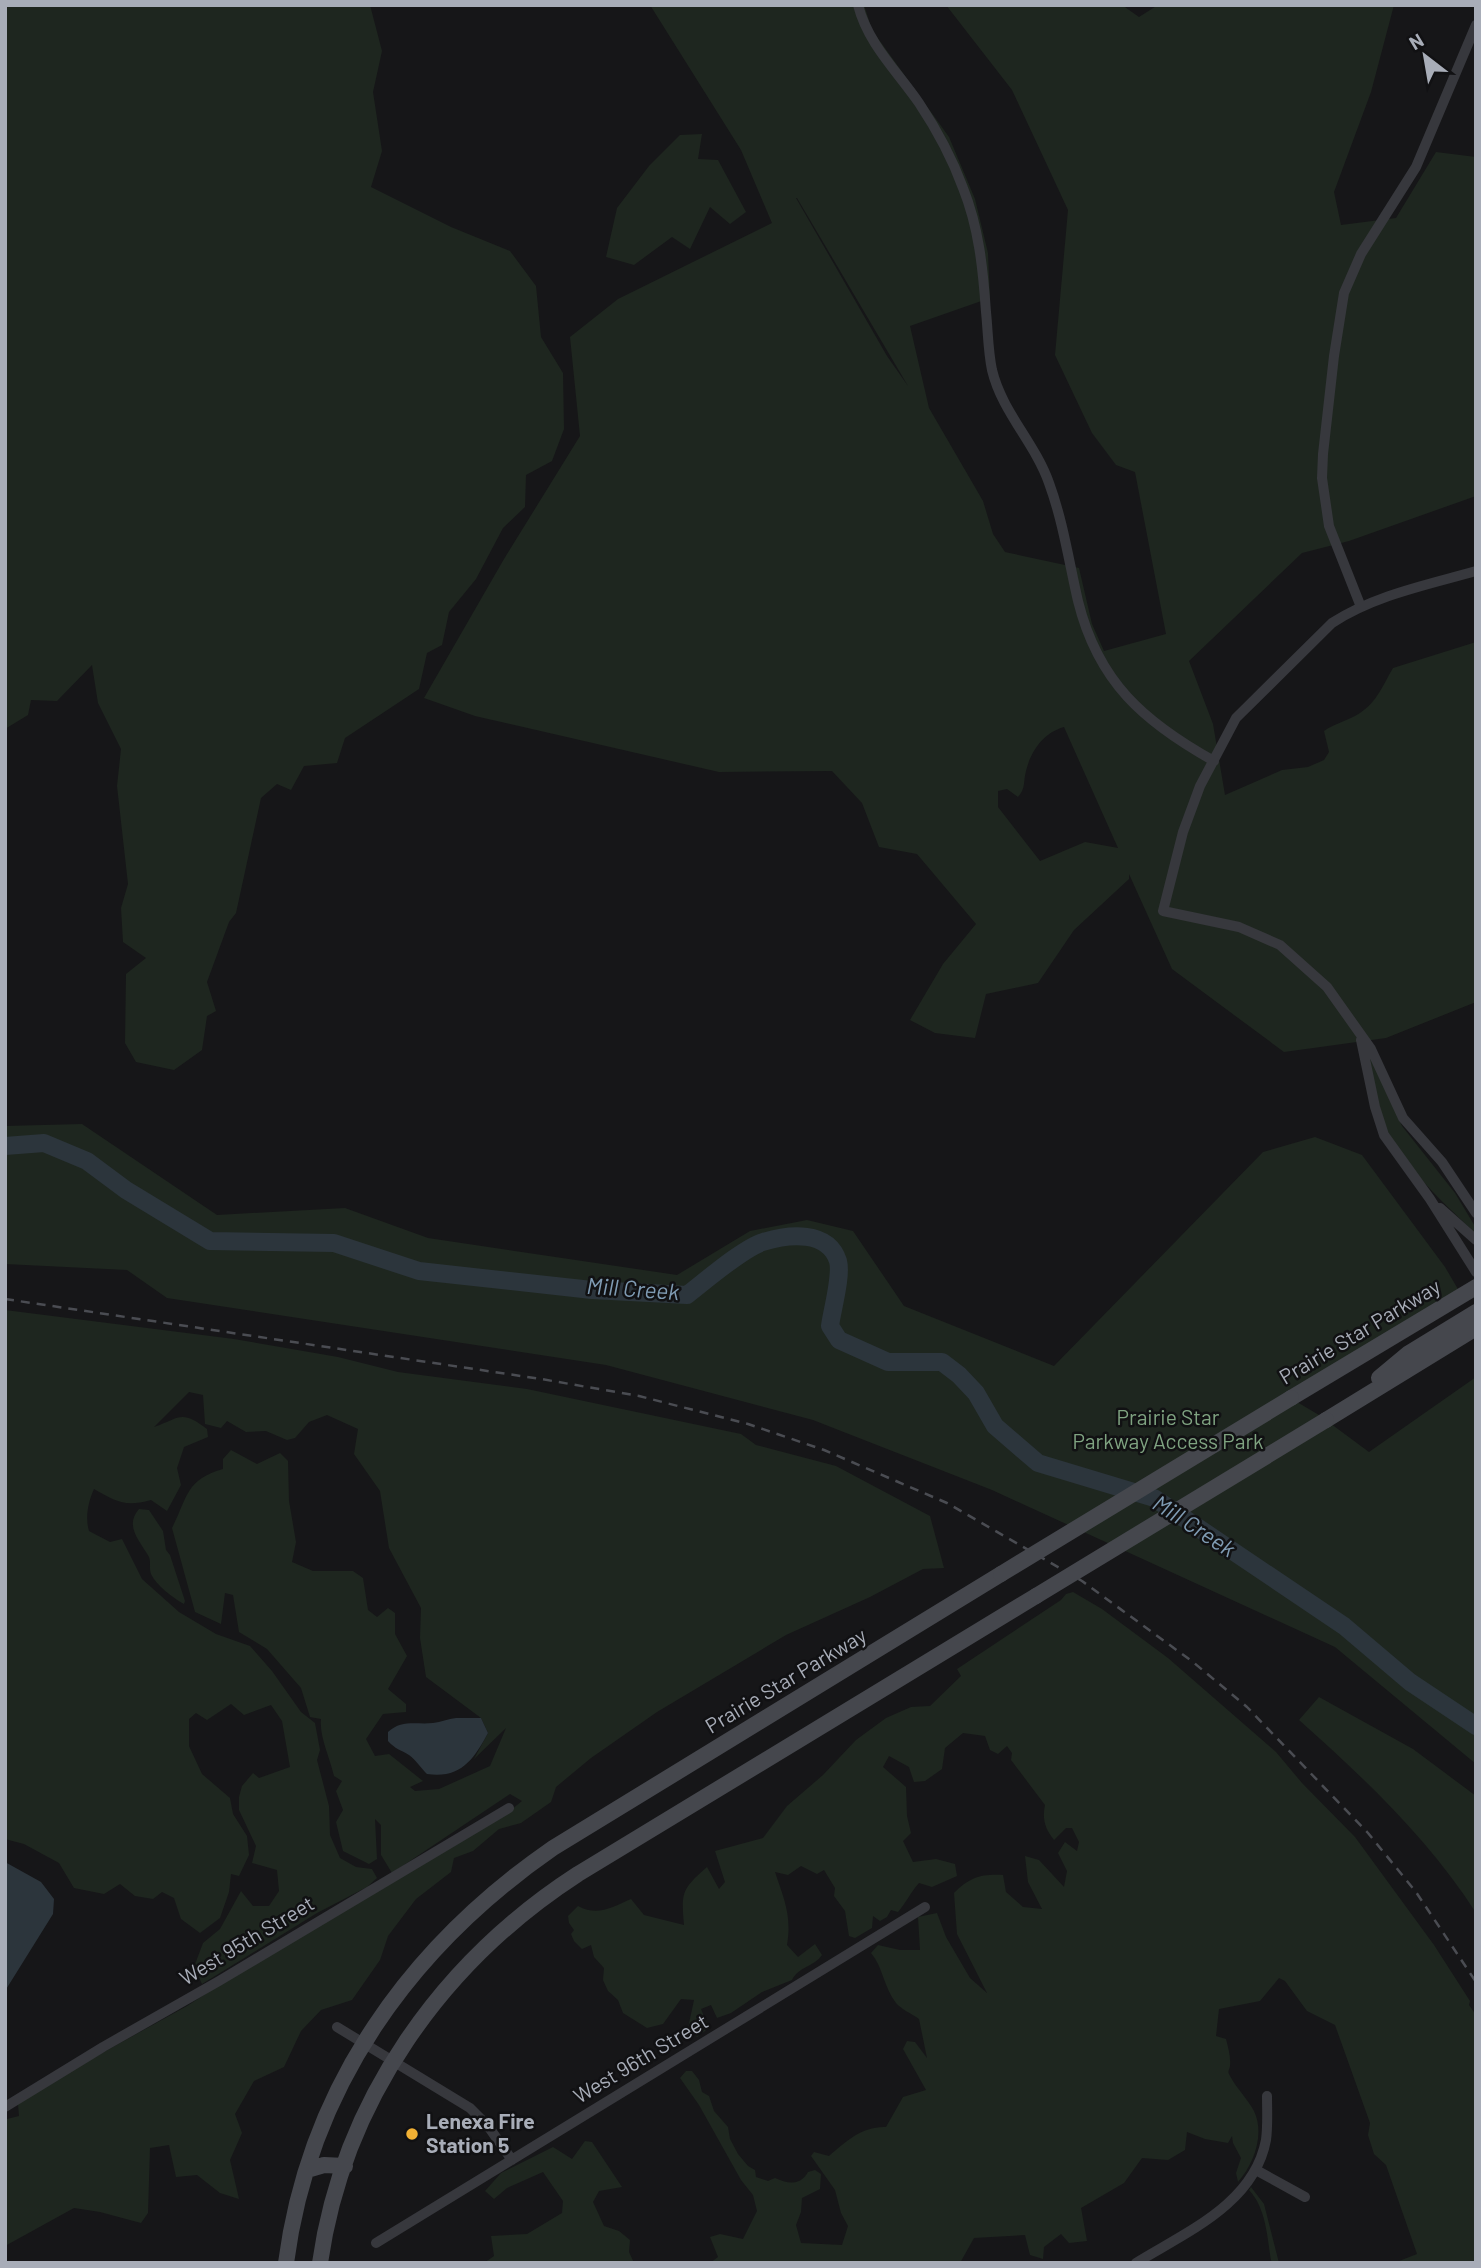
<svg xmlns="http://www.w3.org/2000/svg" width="1481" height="2268" viewBox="0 0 1481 2268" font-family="Barlow,sans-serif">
<rect width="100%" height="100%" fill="#161618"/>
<path fill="#1e261f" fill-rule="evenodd" d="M 5,5 L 370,5 L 382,51 L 373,92 L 382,151 L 371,187 L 451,227 L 510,251 L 536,286 L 541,337 L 563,373 L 564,429 L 552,461 L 526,475 L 525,507 L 503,528 L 476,579 L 449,612 L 442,645 L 427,653 L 419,689 L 345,738 L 337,763 L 304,766 L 291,790 L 277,784 L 261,798 L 236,913 L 229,922 L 207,982 L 216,1011 L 207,1016 L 202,1050 L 174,1070 L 136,1062 L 125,1043 L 126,974 L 146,958 L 123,942 L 121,908 L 128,884 L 117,786 L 121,749 L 98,703 L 92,665 L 57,701 L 31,700 L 28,715 L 5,729 Z
M 650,5 L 864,5 L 872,30 L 949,137 L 975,199 L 988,253 L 990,298 L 910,326 L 929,408 L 983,501 L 993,534 L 1005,552 L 1079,568 L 1092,624 L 1104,651 L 1166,634 L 1135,472 L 1116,465 L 1092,433 L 1055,355 L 1068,210 L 1012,90 L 946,5 L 1122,5 L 1139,17 L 1158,5 L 1394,5 L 1371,92 L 1334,192 L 1341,225 L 1396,218 L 1436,152 L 1476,157 L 1476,496 L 1349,541 L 1302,553 L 1189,661 L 1213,724 L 1225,795 L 1282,770 L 1308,767 L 1324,760 L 1329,752 L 1324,731 C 1335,723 1348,721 1360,713 C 1377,702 1383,685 1393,668 L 1476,642 L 1476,1002 L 1386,1038 L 1284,1052 L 1172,969 L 1129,874 L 1129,879 L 1074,930 L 1038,983 L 986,994 L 975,1038 L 935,1033 L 910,1020 L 943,964 L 976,924 L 917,854 L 879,847 L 862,803 L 832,771 L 719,772 L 475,716 L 424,698 L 504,559 L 580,436 L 570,337 L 618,299 L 772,223 L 741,150 ZM 796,198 L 797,198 L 908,386 L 887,356 ZM 1064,727 L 1118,848 L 1085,842 L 1040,861 L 998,807 L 998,791 L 1007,789 L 1018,797 C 1026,788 1023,782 1026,771 C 1031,751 1043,733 1064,727 Z
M 702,134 L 698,159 L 718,160 L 746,212 L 730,224 L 710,207 L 690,249 L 672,237 L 634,265 L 606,257 L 617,208 L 649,166 L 680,135 Z
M 1370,1056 L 1402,1126 L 1455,1193 L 1476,1228 L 1476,1234 C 1445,1204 1402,1166 1385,1126 C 1376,1105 1373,1080 1368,1057 Z
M 82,1124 L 217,1215 L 345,1208 L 428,1238 L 677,1275 L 750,1231 L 807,1220 L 853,1231 L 904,1306 L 1054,1366 L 1263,1152 L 1315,1137 L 1362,1155 L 1445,1267 L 1462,1296 L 1297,1402 L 1319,1415 L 1369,1452 L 1476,1377 L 1476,1764 L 1335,1647 L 992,1490 L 813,1420 L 606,1365 L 167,1298 L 127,1270 L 5,1264 L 5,1126 Z
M 5,1310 L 234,1339 L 338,1357 L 398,1372 L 527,1389 L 741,1434 L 756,1445 L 836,1466 L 930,1516 L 944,1568 L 923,1569 L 870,1597 L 786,1635 L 657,1712 L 591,1758 L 556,1787 L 551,1802 L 521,1823 L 499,1829 L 473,1851 L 454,1858 L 451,1872 L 416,1899 L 388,1936 L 380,1960 L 352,2000 L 321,2010 L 301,2031 L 284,2067 L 254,2081 L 235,2114 L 242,2133 L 230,2160 L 239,2199 L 220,2193 L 197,2175 L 176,2177 L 169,2145 L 150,2148 L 148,2213 L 141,2223 L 100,2212 L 74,2208 L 5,2246 L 5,2113 L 7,2119 L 19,2116 L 18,2104 L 93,2058 L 187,2006 L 247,1967 L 511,1810 L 522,1801 L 510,1794 L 392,1873 L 381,1855 L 381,1825 L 375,1819 L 377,1859 L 369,1864 L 343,1851 L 336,1822 L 343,1810 L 336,1791 L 342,1781 L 334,1776 C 330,1758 319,1736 321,1719 L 310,1717 L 301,1688 L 267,1649 L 239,1632 L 233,1595 L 225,1593 L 221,1624 L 195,1612 L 172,1528 C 188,1497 185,1480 223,1469 L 223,1459 L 231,1450 L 257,1464 L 280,1453 L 288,1461 L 289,1501 L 296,1542 L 292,1562 L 313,1571 L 353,1571 L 363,1578 L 368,1610 L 377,1617 L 388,1608 L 395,1613 L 395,1634 L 407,1656 L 388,1689 L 406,1704 L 406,1712 L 383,1714 L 366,1739 L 375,1756 L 389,1754 L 423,1781 L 410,1787 L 415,1791 L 439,1789 L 490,1766 L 506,1728 L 474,1759 L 488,1733 L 481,1718 L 426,1677 L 420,1638 L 421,1608 L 389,1548 L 380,1491 L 354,1454 L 358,1429 L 327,1415 L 309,1422 L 295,1438 L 287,1440 L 266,1431 L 246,1432 L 227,1421 L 221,1428 L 205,1424 L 203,1395 L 189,1392 L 154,1427 C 180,1418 181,1409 207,1429 L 208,1437 L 184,1447 L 177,1468 L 181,1485 L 167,1511 L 151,1500 C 125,1507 117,1502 94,1489 C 88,1502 85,1518 89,1531 L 110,1542 L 122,1539 L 142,1579 L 179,1612 L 216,1634 L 250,1646 L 272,1671 L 301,1712 L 315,1723 L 320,1750 L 317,1760 L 329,1806 L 330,1835 L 340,1858 L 356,1867 L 372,1869 L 377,1878 L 367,1887 L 317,1913 L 202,1984 L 194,1967 L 203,1943 L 220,1929 L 241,1891 L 253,1906 L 269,1906 L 279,1891 L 277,1870 L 252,1863 L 256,1846 L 239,1810 L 239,1797 L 242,1786 L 253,1773 L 259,1778 L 290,1767 L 282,1721 L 271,1705 L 244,1715 L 231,1704 L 207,1720 L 196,1713 L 189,1719 L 189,1746 L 202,1774 L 230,1798 L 233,1814 L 247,1836 L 249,1855 L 239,1876 L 231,1874 L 229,1892 L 220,1918 L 200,1933 L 181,1919 L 174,1898 L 162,1892 L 153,1899 L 135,1896 L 120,1884 L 104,1894 L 74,1888 L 59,1863 L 24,1844 L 5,1839 Z
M 139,1509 L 149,1510 L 163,1531 L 166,1550 L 170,1555 L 185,1601 L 184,1604 C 173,1598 156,1585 151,1574 C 149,1569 151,1562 149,1557 C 140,1541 124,1526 139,1509 Z
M 1073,1592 L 1102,1609 L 1168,1658 L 1276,1752 L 1302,1783 L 1355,1837 L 1434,1945 L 1470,2001 L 1469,2005 L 1476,2015 L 1476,2263 L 1394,2263 L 1417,2254 L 1386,2165 L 1374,2154 L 1368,2135 L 1370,2123 L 1335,2025 L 1307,2011 L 1285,1981 L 1279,1978 L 1260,2001 L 1219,2009 L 1216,2036 L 1226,2039 C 1228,2047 1231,2057 1230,2066 C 1229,2071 1227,2071 1230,2076 C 1237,2089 1247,2098 1254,2111 C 1265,2134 1254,2164 1238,2182 L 1236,2173 L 1241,2158 L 1233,2143 L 1232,2136 L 1228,2143 L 1205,2139 L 1187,2132 L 1185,2150 L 1168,2160 L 1142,2158 L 1124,2183 L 1081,2208 L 1087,2241 L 1069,2243 L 1061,2234 L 1044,2247 L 1043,2259 L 1030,2255 L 1025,2235 L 974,2238 L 960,2263 L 710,2263 L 718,2257 L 710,2237 L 720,2234 L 743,2239 L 757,2211 L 753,2195 L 741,2180 L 699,2105 L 680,2078 L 686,2071 L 692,2071 L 699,2080 L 702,2092 L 709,2096 L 714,2111 L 728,2127 L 730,2139 L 738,2154 L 748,2166 L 755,2170 L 756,2177 L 768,2181 L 775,2178 C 788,2184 800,2186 808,2172 L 815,2170 L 821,2174 L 820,2189 L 802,2198 L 801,2212 L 796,2225 L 801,2243 L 842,2245 L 848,2226 L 841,2213 L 835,2190 L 811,2156 L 814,2152 L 829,2156 C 846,2141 863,2126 886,2127 L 903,2097 L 926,2090 L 903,2049 L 907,2041 L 915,2042 L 927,2058 L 919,2019 C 912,2014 901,2009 896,2003 C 884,1988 883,1967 871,1953 L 878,1945 L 900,1950 L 920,1950 L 918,1917 L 937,1913 L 946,1937 L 970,1978 L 987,1993 L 957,1934 L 954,1893 C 970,1877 981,1874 1003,1875 L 1006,1892 L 1023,1907 L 1042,1909 L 1028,1882 L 1025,1856 L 1039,1860 L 1064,1887 L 1067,1871 L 1058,1853 L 1065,1842 L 1077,1851 L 1079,1842 L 1072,1828 L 1066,1828 L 1054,1840 C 1045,1829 1042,1819 1045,1805 L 1011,1760 L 1012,1753 L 1007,1746 L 998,1754 L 990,1750 L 985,1736 L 963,1733 L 945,1748 L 942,1769 L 925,1781 L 914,1782 L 909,1767 L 889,1756 L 883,1767 L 906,1787 L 907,1816 L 911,1833 L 903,1841 L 913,1862 L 936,1859 L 955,1864 L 957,1876 L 932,1887 L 919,1883 C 910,1893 906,1903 898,1912 L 891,1910 L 887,1917 L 880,1921 L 873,1916 L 872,1928 L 855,1938 L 849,1936 L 845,1911 L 834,1896 L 835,1888 L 824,1870 L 817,1874 L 801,1866 L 788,1875 L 775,1872 C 784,1899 792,1916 787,1945 L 798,1957 L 815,1944 L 822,1955 C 814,1967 799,1966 792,1980 L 762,1992 L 731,2013 L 717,2018 L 711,2005 L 701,2009 L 709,2028 L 697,2037 L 688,2028 L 694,2000 L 681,1999 L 663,2024 L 647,2028 L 623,2013 L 618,2000 L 608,1991 L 603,1980 L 604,1968 L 594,1957 L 591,1945 L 582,1949 L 574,1941 L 571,1934 L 574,1930 L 569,1923 L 568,1916 L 578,1906 C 598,1917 612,1907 631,1899 L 644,1915 L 684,1925 C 681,1892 682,1889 707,1867 L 719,1889 L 725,1882 L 715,1851 L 763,1838 L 787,1806 L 823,1775 L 856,1740 L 886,1718 L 911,1707 L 930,1706 L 961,1676 L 957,1669 L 1061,1600 L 1066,1594 Z
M 1319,1697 L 1413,1749 L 1476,1796 L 1476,1913 C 1429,1839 1364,1778 1299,1720 Z
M 585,2141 L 592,2142 L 622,2187 L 599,2191 L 593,2202 L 604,2226 L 619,2231 L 630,2240 L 629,2252 L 634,2263 L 547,2263 L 544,2261 L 539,2263 L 484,2263 L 494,2256 L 491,2236 L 527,2234 L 562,2213 L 563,2201 L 543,2172 L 507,2188 L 494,2199 L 485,2191 L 501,2173 L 553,2147 L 572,2159 Z
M 1251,2187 L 1264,2204 L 1279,2263 L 1272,2263 L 1271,2260 C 1267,2236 1266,2208 1249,2190 Z"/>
<path fill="#2c353c" d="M 456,1718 L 481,1718 L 488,1733 C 474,1759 461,1779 427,1774 C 421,1768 416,1760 409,1755 C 401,1750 395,1749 388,1741 L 388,1732 C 402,1719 417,1725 433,1723 C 441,1722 448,1719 456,1718 Z
M 5,1862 L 41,1882 L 54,1899 L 53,1914 L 5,1991 Z"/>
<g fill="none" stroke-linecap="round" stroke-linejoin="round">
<path stroke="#2c353c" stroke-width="18" d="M 5,1146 L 44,1143 L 87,1161 L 126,1190 L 210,1241 L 334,1243 L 419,1271 L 592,1290 L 687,1295 C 704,1282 743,1248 763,1242 C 789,1234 828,1230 838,1261 C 842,1276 832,1310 830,1326 L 839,1340 L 888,1362 L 942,1362 L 959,1375 L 976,1393 L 995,1426 L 1038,1463 L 1154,1498 L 1344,1626 L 1410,1682 L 1476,1726"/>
<path stroke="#37383d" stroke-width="10" d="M 858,5 C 868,44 897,71 919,103 C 937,130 952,158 963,188 C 979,228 983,269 986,312 C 988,331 988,351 992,370 C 1002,412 1035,443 1049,483 C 1063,521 1069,562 1078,601 C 1098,682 1144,722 1214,761
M 1476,571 C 1427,585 1375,595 1332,623 L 1236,718 L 1200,786 L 1183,832 L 1163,911 L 1239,927 L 1280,945 L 1327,987 L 1371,1049 L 1403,1118 L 1442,1162 L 1476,1213
M 1361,607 L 1329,526 L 1322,478 L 1323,454 L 1334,356 L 1344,293 L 1361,254 L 1416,167 L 1476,25
M 1361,1040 L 1375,1107 L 1384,1135 L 1430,1199 L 1476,1272
M 1440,1208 L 1476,1240
M 337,2027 L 470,2108 L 488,2126 L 512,2160
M 5,2107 L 103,2047 L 219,1981 L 509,1808
M 1256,2170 L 1305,2197
M 376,2243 L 925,1907
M 1136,2263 C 1186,2232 1254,2204 1266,2140 C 1268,2125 1267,2111 1267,2096"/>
<path stroke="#45474d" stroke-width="16" d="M 1379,1378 L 1409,1353 L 1476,1312
M 1291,1398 L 1476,1287
M 1326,1420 L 1476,1328
M 307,2170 L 324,2165 L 345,2166
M 286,2263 C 309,2087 410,1947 553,1848 L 1001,1574
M 320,2263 C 343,2101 442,1962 578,1874 L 1036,1596"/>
<path stroke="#4a4c52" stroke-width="2.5" stroke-dasharray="9 7" stroke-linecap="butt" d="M 5,1299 L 541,1379 L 639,1396 L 748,1424 L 824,1450 L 947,1503 L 1082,1581 L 1193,1662 L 1247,1707 L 1368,1833 L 1416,1892 L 1476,1982"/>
<path stroke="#45474d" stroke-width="16" d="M 1001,1574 L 1291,1398
M 1036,1596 L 1326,1420"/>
</g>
<circle fill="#f2b134" stroke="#111113" stroke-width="2.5" cx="412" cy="2134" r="7"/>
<g text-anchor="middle" stroke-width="5" stroke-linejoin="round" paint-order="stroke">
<g font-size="21" fill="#a8adb8" stroke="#111113">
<text transform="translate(1360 1332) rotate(-31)" y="7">Prairie Star Parkway</text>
<text transform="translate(786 1681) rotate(-31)" y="7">Prairie Star Parkway</text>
<text transform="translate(247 1941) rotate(-31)" y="7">West 95th Street</text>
<text transform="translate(641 2059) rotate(-31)" y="7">West 96th Street</text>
</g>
<g font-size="21" fill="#7fa381" stroke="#111113">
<text x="1168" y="1425">Prairie Star<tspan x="1168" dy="24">Parkway Access Park</tspan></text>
</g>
<g font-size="21" font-weight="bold" fill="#a8adb8" stroke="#111113" text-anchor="start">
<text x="426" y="2129">Lenexa Fire<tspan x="426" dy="24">Station 5</tspan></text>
</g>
<g font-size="23" font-style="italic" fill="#7f9bb3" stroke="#111113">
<text transform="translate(633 1289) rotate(4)" y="8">Mill Creek</text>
<text transform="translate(1194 1526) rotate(33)" y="8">Mill Creek</text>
</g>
</g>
<rect width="1481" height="2268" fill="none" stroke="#a8adb8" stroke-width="14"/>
<g transform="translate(1425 56) rotate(329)" stroke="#111113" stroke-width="5" paint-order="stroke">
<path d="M0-5L12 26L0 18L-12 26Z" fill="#a8adb8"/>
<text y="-10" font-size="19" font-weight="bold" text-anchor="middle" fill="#a8adb8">N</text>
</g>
</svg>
